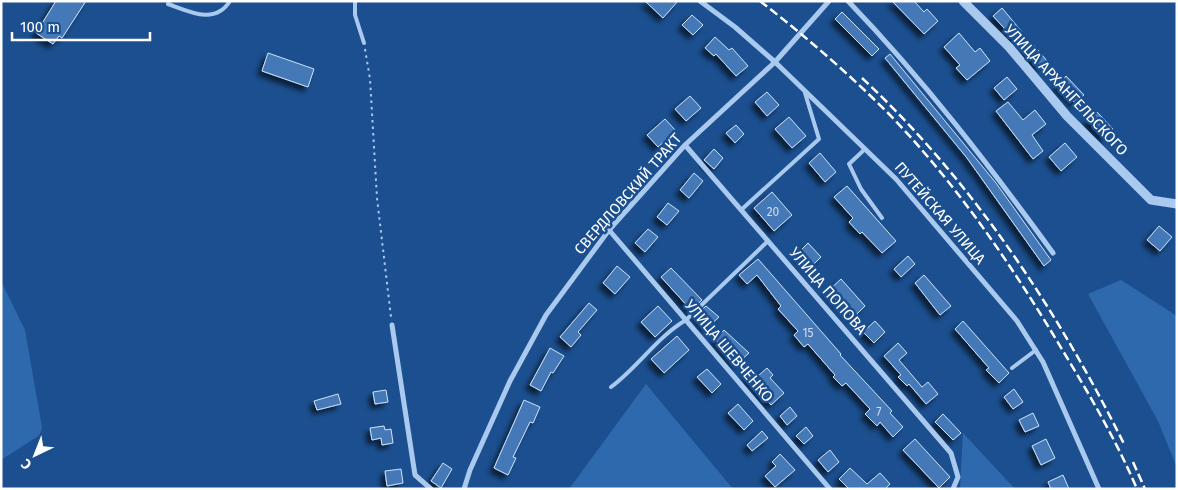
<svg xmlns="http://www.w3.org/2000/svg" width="1178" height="490" viewBox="0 0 1178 490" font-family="'Fira Sans',sans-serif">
<defs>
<filter id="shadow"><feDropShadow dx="-4.5" dy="4.5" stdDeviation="2.5" flood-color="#0009"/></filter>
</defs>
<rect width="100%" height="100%" fill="#1b4f8f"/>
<path fill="#2e69ad" d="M 1121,280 L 1177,316 L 1177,468 L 1158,421 L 1088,294 Z
M 1,281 L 25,330 L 43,433 L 1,460 Z
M 646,384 L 733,489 L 569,489 Z
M 963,433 L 1015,489 L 960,489 Z"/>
<path fill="#4478b7" stroke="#cfe3fa" filter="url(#shadow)" d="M 56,1 L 86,1 L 62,38 L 59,36 L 53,44 L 36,33 Z
M 645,1 L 678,1 L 663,18 Z
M 892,1 L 914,1 L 924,12 L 927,9 L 938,21 L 924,34 Z
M 1002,8 L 1022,32 L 1014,39 L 993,16 Z
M 842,12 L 879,49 L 872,56 L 835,19 Z
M 692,15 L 703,25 L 693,35 L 682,25 Z
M 959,33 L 975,52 L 980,48 L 990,61 L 967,80 L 956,68 L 960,65 L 944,47 Z
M 715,37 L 729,50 L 732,48 L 748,66 L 736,76 L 716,54 L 714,56 L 705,48 Z
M 1033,44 L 1047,61 L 1039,67 L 1024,51 Z
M 268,53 L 314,69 L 308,87 L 262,71 Z
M 890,54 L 996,183 L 1051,260 L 1044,266 L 967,158 L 885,58 Z
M 1066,76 L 1084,95 L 1075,103 L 1057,85 Z
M 1007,77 L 1017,89 L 1004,100 L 994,88 Z
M 767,92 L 779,105 L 767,116 L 755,102 Z
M 690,96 L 701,108 L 686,121 L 675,109 Z
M 1008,102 L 1023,120 L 1035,110 L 1046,124 L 1032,135 L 1043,151 L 1033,159 L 996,111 Z
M 1097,112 L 1113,129 L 1104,138 L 1087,121 Z
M 789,117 L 806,136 L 792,148 L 775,129 Z
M 665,119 L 676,131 L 658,147 L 647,135 Z
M 736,125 L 744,134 L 735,143 L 726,133 Z
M 1065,143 L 1077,157 L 1061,171 L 1049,157 Z
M 714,149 L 723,158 L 714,169 L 704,160 Z
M 820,153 L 836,172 L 825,182 L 809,163 Z
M 694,173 L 703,181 L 689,198 L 680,190 Z
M 847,186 L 896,241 L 882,253 L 862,232 L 860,234 L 849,222 L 853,218 L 834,197 Z
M 772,192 L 792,215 L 774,231 L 754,208 Z
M 668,203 L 679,211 L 667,225 L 657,217 Z
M 1159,226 L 1172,237 L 1160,251 L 1147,240 Z
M 648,229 L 658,237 L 645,252 L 635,243 Z
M 808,243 L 821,257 L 810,268 L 797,254 Z
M 908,256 L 915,264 L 901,277 L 894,269 Z
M 758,259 L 841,354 L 840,355 L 892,411 L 890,413 L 903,427 L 893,437 L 880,422 L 877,426 L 865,414 L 870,409 L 846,383 L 842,386 L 833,377 L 835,375 L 808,344 L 804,347 L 794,335 L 798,331 L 778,309 L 781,306 L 757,275 L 747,284 L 739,275 Z
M 617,266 L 630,277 L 615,294 L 603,283 Z
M 671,268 L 702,300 L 691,310 L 661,277 Z
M 924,275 L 951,306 L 940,315 L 915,283 Z
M 841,279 L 865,306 L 853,318 L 828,291 Z
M 589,303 L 597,310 L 578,332 L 581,335 L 571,347 L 560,337 Z
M 658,306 L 672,321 L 655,337 L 641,322 Z
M 706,306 L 719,317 L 707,328 L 696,315 Z
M 875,321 L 885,332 L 874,343 L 863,332 Z
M 963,321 L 1009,373 L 999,383 L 986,370 L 989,368 L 955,329 Z
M 724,330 L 749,353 L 737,364 L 715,339 Z
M 677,336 L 689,350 L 664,373 L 651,359 Z
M 898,343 L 907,353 L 899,360 L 922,387 L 928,382 L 938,394 L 926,404 L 909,384 L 907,386 L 898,377 L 901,375 L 884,356 Z
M 550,348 L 564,356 L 553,373 L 551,372 L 541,391 L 530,385 Z
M 767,368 L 773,375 L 770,378 L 784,393 L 771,405 L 746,376 L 753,370 L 758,376 Z
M 707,369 L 721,384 L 712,393 L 697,377 Z
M 1014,389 L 1023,402 L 1013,409 L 1004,397 Z
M 386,390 L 388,402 L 375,404 L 373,392 Z
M 338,394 L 341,404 L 317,410 L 314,401 Z
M 524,400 L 540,407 L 533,423 L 530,422 L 513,457 L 516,458 L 508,475 L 494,468 Z
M 738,404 L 753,421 L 744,430 L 728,413 Z
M 790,407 L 797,416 L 787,425 L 780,416 Z
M 1033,413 L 1039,426 L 1025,432 L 1019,420 Z
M 943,414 L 961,433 L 953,440 L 935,422 Z
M 384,426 L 385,430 L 391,429 L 393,443 L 382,445 L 381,438 L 372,440 L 370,428 Z
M 806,427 L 813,436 L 804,444 L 796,436 Z
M 762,431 L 768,438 L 752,451 L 747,445 Z
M 915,439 L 950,477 L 939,488 L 903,450 Z
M 1046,439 L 1055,458 L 1041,465 L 1032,446 Z
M 830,450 L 839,462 L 828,472 L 818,460 Z
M 780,454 L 795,470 L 775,487 L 765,476 L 776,466 L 772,462 Z
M 443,463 L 452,469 L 441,488 L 431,481 Z
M 850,468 L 867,484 L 880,473 L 890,484 L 885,489 L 849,489 L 839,479 Z
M 401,469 L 403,483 L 387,486 L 385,471 Z
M 1063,475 L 1069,489 L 1051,489 L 1048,482 Z"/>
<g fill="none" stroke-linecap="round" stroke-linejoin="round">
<path stroke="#a9c9ee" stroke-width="2" stroke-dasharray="2.5 4" stroke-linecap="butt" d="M 365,49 L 370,79 L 377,198 L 391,317"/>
<path stroke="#a9c9ee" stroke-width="4" d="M 355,1 L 355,15 L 364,43
M 168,4 C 190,12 215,25 230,1
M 865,149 L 849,164 L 861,189 L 882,218
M 741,210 L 819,139 L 805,93
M 1012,368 L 1036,350
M 611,387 C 638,367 657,337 686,320 L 768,241"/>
<path stroke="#a9c9ee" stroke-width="5" d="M 700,1 L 735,27 L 775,62 L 896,179 L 1017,321 L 1043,362 L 1099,489
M 848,1 C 924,80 989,165 1053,253
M 685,145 L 951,453 L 958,477 L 953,489
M 609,230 L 830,489
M 392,325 L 415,475 L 431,489
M 464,489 L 470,470 L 510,381 L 546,315 L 609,230 L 685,145 L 775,62 L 829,1"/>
<path stroke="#a9c9ee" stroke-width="9" d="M 963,1 L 1009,47 L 1067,116 L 1151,200 L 1177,204"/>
<path stroke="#fff" stroke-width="2.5" stroke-dasharray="9 4" stroke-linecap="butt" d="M 760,1 C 805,36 848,73 888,113 C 958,185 1015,270 1066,356 C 1092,399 1117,442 1137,489
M 862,78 C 971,179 1059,312 1125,446
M 1133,462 L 1145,489"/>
</g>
<g text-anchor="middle" stroke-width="5" stroke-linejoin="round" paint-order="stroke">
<g font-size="12" fill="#d0dded">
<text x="773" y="216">20</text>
<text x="808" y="337">15</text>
<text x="879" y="416">7</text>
</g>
<g font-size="15" fill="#fff" stroke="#1b4f8f">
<text transform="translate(1066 90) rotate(47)" y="5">УЛИЦА АРХАНГЕЛЬСКОГО</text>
<text transform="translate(628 194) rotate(-49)" y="5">СВЕРДЛОВСКИЙ ТРАКТ</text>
<text transform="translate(940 213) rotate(49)" y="5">ПУТЕЙСКАЯ УЛИЦА</text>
<text transform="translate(828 291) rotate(49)" y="5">УЛИЦА ПОПОВА</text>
<text transform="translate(729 351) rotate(50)" y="5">УЛИЦА ШЕВЧЕНКО</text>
</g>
</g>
<rect width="1178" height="490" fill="none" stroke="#ffffff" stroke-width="5"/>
<g transform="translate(35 455) rotate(223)" stroke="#1b4f8f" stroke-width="4" paint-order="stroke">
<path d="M0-4L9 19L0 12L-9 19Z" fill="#ffffff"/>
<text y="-8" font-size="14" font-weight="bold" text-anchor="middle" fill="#ffffff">С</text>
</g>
<path d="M12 32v8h138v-8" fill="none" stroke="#ffffff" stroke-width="2.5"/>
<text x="20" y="32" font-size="15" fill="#ffffff" stroke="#1b4f8f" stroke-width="4" paint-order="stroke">100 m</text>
</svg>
